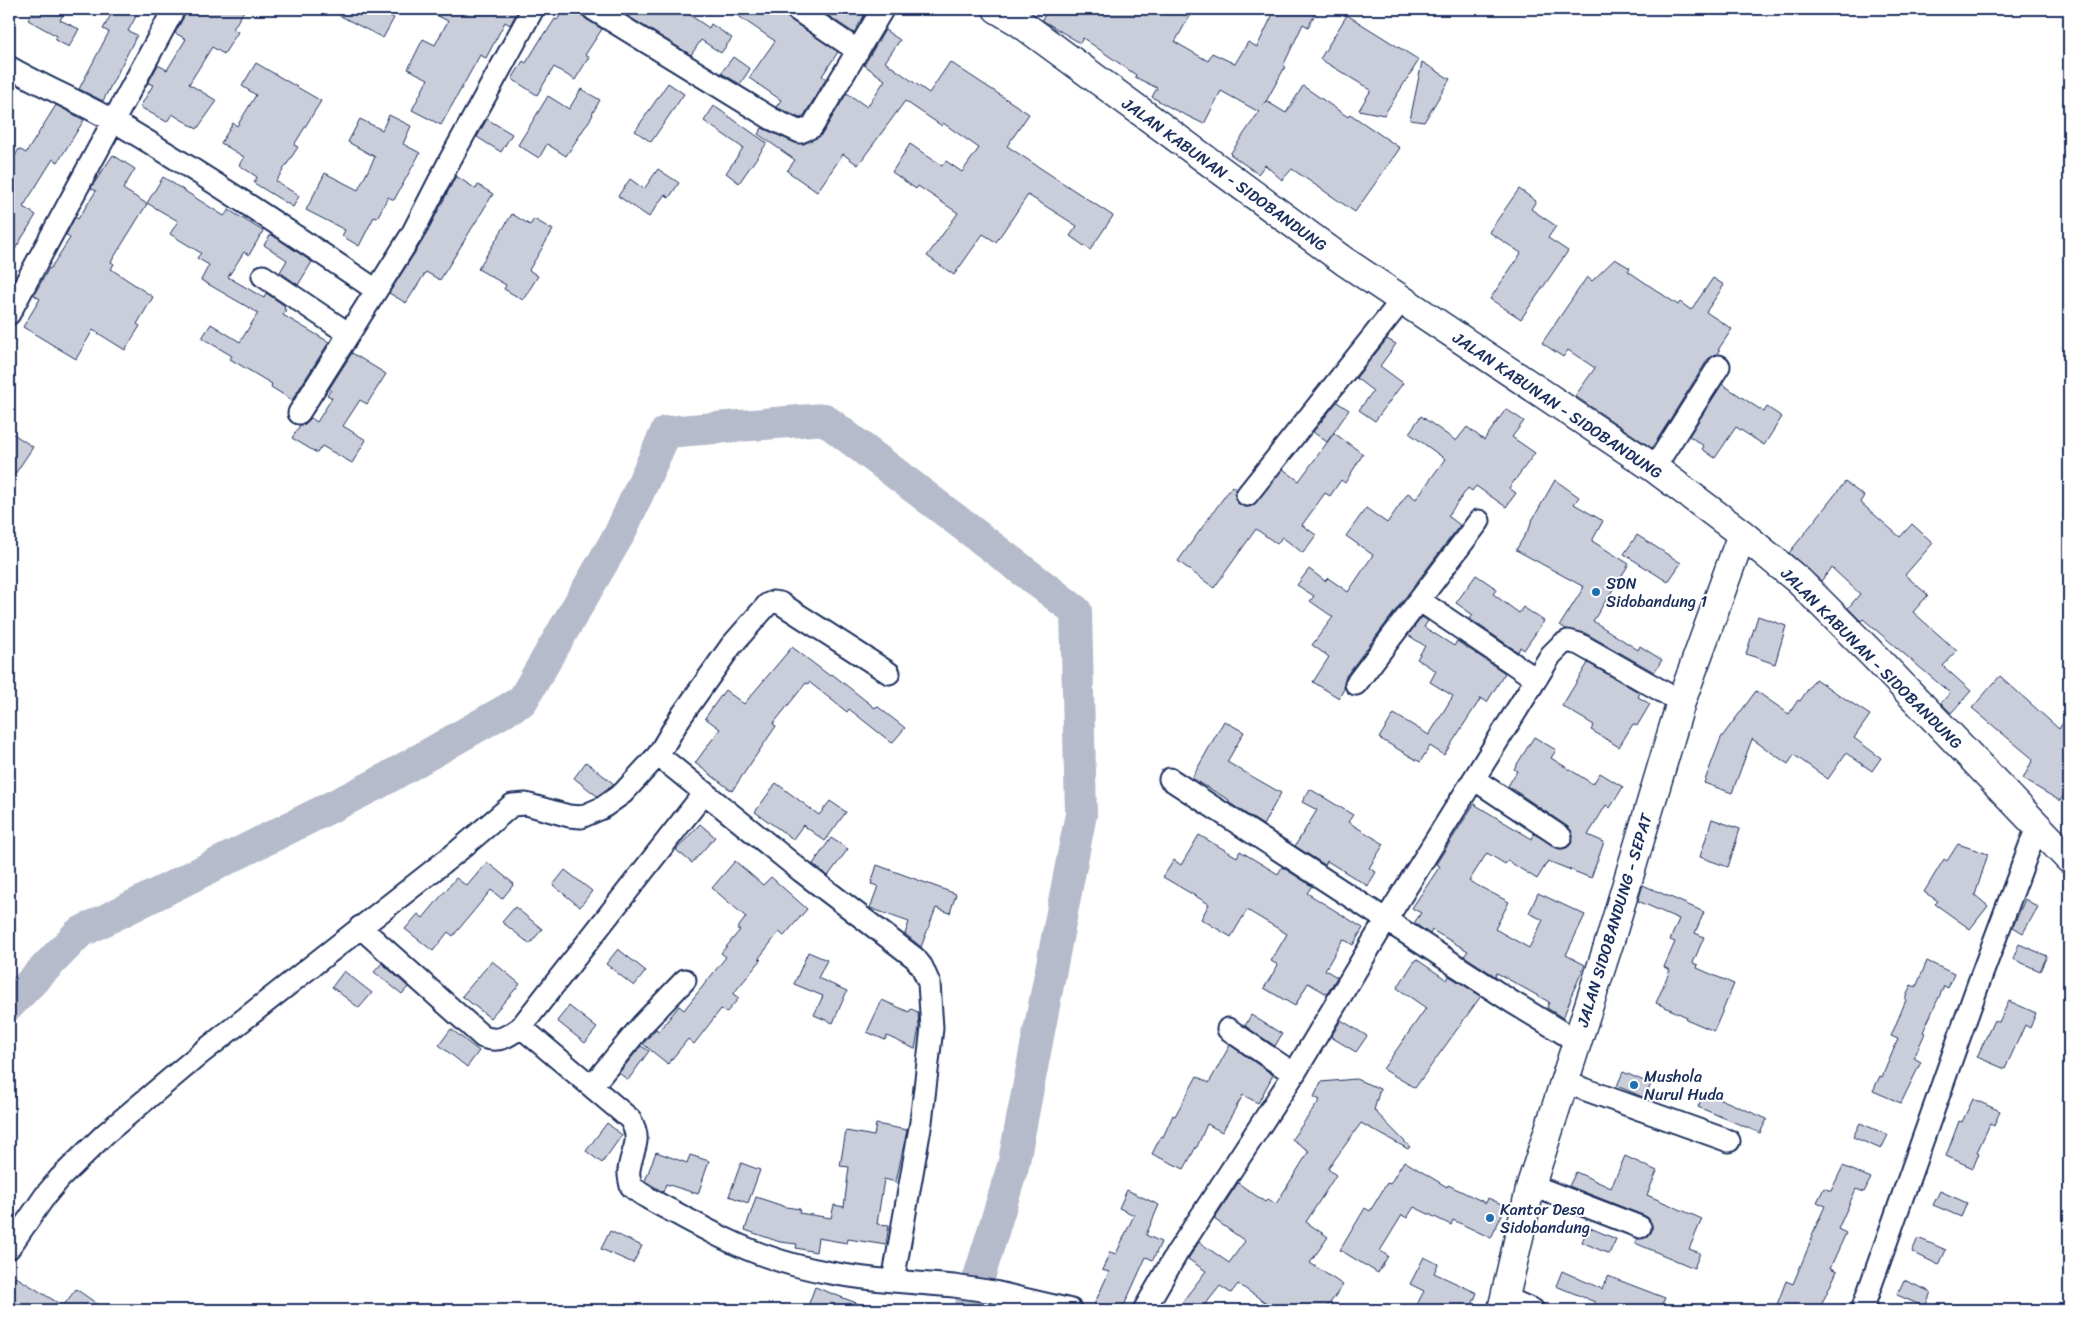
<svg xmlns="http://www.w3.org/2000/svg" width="2078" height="1319" viewBox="0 0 2078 1319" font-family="Sriracha,sans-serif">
<rect width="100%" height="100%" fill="#fff"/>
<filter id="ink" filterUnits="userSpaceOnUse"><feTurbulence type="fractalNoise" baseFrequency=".02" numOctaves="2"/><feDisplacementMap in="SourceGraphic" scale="10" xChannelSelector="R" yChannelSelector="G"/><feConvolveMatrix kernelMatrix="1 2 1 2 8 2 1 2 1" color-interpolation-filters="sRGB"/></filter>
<g filter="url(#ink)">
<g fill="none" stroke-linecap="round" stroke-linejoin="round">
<path stroke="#b5bbca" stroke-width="32" d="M 9,1005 L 79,933 L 375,785 L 522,701 L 620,533 L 666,432 L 824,419 L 1076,611 L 1081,814 L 1013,1166 L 969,1310"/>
</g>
<path fill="#caceda" stroke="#1b2f5e" d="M 34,9 L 67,9 L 60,20 L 79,29 L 69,47 L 55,40 L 57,36 L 28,20 Z
M 114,9 L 140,9 L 128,31 L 137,35 L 103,101 L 79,89 L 109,32 L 103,29 Z
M 188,9 L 245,9 L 233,29 L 238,32 L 224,54 L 212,47 L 189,84 L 217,101 L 197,129 L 172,114 L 167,122 L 140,107 L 153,85 L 148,83 L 158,65 L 167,70 L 186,39 L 175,33 Z
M 327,9 L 376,9 L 394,18 L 383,38 Z
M 424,9 L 519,9 L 510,25 L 505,22 L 486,58 L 480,55 L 441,125 L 412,110 L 428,79 L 408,69 L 423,39 L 435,45 L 448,21 Z
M 565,9 L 578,9 L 586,19 L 602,29 L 585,55 L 589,57 L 575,80 L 554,67 L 537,95 L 512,79 L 523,61 L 526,63 L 545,32 L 546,33 L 555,19 L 557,20 Z
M 616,9 L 681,9 L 709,28 L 711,24 L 732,38 L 721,53 L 701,40 L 691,55 Z
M 728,9 L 784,9 L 785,15 L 789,19 L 838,52 L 822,76 L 826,79 L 803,117 L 800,118 L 776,107 L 781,100 L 749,78 L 775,41 Z
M 818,9 L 854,9 L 864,16 L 854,33 Z
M 1048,9 L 1179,9 L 1190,15 L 1175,42 L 1208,61 L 1212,53 L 1235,64 L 1248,42 L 1257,47 L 1273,14 L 1278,16 L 1280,11 L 1275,9 L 1318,9 L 1308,27 L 1303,24 L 1283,66 L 1285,67 L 1264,105 L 1266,101 L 1286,113 L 1303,86 L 1348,117 L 1350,114 L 1400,148 L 1355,212 L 1292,169 L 1282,180 L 1265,165 L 1258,174 L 1230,154 L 1259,112 L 1221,91 L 1204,124 L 1173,109 L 1152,97 L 1157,88 L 1135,77 L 1136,75 L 1083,38 L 1080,43 L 1042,20 Z
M 1347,15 L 1419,60 L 1384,115 L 1359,110 L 1371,90 L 1320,59 Z
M 885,30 L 900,40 L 885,62 L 929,93 L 950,62 L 1029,114 L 1007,146 L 1113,216 L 1090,250 L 1070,236 L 1077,226 L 1028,195 L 996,242 L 983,234 L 954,275 L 927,256 L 958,213 L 918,186 L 916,189 L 892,172 L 910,144 L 942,166 L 946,161 L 962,172 L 979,148 L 943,123 L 942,126 L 905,101 L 858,165 L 843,154 L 817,192 L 787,171 L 795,160 L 758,134 L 762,128 L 795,143 L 804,144 L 822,134 L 847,93 L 867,107 L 885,80 L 864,65 Z
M 733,57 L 750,69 L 740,84 L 721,73 Z
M 1422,62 L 1450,79 L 1424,122 L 1410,120 Z
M 256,63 L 321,101 L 294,145 L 298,147 L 276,181 L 299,196 L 293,207 L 254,183 L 257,177 L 239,165 L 244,157 L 221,143 L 233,123 L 237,126 L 256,95 L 242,86 Z
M 668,83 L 684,94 L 651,142 L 635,131 Z
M 581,89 L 600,100 L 592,114 L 593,115 L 566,156 L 547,144 L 539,158 L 518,145 L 548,96 L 569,109 Z
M 56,105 L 84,120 L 58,162 L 53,159 L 23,207 L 36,215 L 9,259 L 9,166 L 19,149 L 26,153 Z
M 714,106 L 767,143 L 739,183 L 726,173 L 743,148 L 704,121 Z
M 389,115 L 411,126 L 403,144 L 420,153 L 394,200 L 388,197 L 377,218 L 374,217 L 359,246 L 342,236 L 345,230 L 306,210 L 325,173 L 358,190 L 375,157 L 348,142 L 360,119 L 382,130 Z
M 487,119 L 512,134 L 501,152 L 477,137 Z
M 113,155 L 135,169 L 123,189 L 147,204 L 111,262 L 114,264 L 111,269 L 153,297 L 137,324 L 140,326 L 125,350 L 93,330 L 76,359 L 23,327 L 40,299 L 34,295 L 49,268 L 50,269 L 70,238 L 66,235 L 75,217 L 78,219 L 96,191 L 91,188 Z
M 658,169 L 679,183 L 669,198 L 665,194 L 649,217 L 618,196 L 630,179 L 644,189 Z
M 456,176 L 476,189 L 478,185 L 493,194 L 440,280 L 426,272 L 406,303 L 389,293 L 423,240 Z
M 163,177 L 224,216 L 229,210 L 263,231 L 249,255 L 244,252 L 228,277 L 264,298 L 266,293 L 285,306 L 284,309 L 286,310 L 283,315 L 329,342 L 292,400 L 271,387 L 272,384 L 230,359 L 232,356 L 202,338 L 211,324 L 240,342 L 258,313 L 201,280 L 209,265 L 197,258 L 201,253 L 170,234 L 178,221 L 147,203 Z
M 1519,189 L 1536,201 L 1531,209 L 1556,226 L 1548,238 L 1568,251 L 1521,319 L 1490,299 L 1521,253 L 1489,232 Z
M 512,214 L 530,225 L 534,219 L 553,230 L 529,270 L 538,276 L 523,300 L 504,289 L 506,285 L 478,269 Z
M 271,234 L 312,262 L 298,285 L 280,272 L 287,260 L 264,245 Z
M 1615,259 L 1630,268 L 1628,271 L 1678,305 L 1680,302 L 1691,310 L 1713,278 L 1724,285 L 1706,312 L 1732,329 L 1718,350 L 1720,351 L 1708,359 L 1652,448 L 1575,396 L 1595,368 L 1568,350 L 1563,357 L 1542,343 L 1587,277 L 1592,281 Z
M 1387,339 L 1396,344 L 1380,366 L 1403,383 L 1375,421 L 1359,410 L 1373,391 L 1356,378 Z
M 352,353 L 386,374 L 367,404 L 360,400 L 343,426 L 366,440 L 352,463 L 322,446 L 317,453 L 292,438 L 300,425 L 305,424 L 311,418 L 317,422 L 332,398 L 327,395 L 331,390 L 329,389 Z
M 1722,384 L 1764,412 L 1767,407 L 1782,417 L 1764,445 L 1736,427 L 1715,458 L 1702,449 L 1704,446 L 1689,436 Z
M 1337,402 L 1349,410 L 1327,442 L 1313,432 Z
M 1506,409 L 1524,421 L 1512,437 L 1535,453 L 1509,488 L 1516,493 L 1506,507 L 1476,486 L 1472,491 L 1468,488 L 1448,516 L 1460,525 L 1346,676 L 1344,682 L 1344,689 L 1339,698 L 1313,682 L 1329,657 L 1312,645 L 1333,617 L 1310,601 L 1314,596 L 1297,585 L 1309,569 L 1325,581 L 1328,578 L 1348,592 L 1373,555 L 1346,536 L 1366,508 L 1387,523 L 1408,493 L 1416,499 L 1445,459 L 1409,433 L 1421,416 L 1456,441 L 1467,427 L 1484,440 Z
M 9,431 L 33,447 L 9,483 Z
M 1334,433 L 1363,454 L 1345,483 L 1341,480 L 1330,496 L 1325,493 L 1302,525 L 1316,535 L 1303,553 L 1282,537 L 1277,544 L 1256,529 L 1214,588 L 1178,561 L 1232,486 L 1236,489 L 1235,499 L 1239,504 L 1246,507 L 1252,506 L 1283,469 L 1299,481 Z
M 1555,480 L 1579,497 L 1574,504 L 1603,521 L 1592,541 L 1629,564 L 1593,621 L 1638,650 L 1640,646 L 1662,660 L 1654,672 L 1585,633 L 1566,629 L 1560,625 L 1584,587 L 1516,550 L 1531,525 L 1530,524 Z
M 1845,482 L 1864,496 L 1860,502 L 1900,537 L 1912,524 L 1933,543 L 1905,575 L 1928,595 L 1913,612 L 1957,651 L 1943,666 L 1971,691 L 1951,713 L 1941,703 L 1950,693 L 1863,619 L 1861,621 L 1848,608 L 1860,594 L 1832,568 L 1821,581 L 1789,553 Z
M 1637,535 L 1681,563 L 1668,582 L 1624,554 Z
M 1476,575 L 1497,589 L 1493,594 L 1519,613 L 1523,607 L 1544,621 L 1524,650 L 1520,647 L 1518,652 L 1470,619 L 1473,615 L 1456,603 Z
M 1758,616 L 1786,626 L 1775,664 L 1746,654 Z
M 1422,617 L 1428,621 L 1424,627 L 1454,646 L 1457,641 L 1505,673 L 1487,702 L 1481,698 L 1444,755 L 1430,746 L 1420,762 L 1379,738 L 1394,714 L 1429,735 L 1453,696 L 1430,682 L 1436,671 L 1417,659 L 1425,646 L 1408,635 Z
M 792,647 L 830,676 L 832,674 L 875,708 L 877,706 L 905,728 L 892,743 L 849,709 L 847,712 L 809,682 L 808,684 L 806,683 L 773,724 L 776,726 L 732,791 L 695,763 L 720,729 L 705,718 L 725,690 L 744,704 Z
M 1588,663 L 1640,693 L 1638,697 L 1650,704 L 1637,726 L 1633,724 L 1619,747 L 1591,730 L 1594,725 L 1562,706 Z
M 2000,676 L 2059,729 L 2069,713 L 2069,759 L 2063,768 L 2069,771 L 2069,787 L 2060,801 L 2023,779 L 2033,759 L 1972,708 Z
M 1815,679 L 1870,715 L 1854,738 L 1881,758 L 1872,771 L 1846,753 L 1828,779 L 1794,755 L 1788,764 L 1752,739 L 1732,793 L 1704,783 L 1721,738 L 1756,691 L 1789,714 L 1798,700 L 1800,701 Z
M 1224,721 L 1244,732 L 1227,762 L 1281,793 L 1263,825 L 1228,802 L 1229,800 L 1192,778 Z
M 1534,737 L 1556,750 L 1551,758 L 1593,784 L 1600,773 L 1623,787 L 1610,808 L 1606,805 L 1588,835 L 1604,842 L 1591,878 L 1548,861 L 1537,879 L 1508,861 L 1505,864 L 1487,853 L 1469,881 L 1509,902 L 1495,929 L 1529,948 L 1543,920 L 1529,913 L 1538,893 L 1585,915 L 1566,955 L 1585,965 L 1570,998 L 1571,998 L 1563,1018 L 1547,1008 L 1549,1002 L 1497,973 L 1495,976 L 1464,956 L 1468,951 L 1432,930 L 1430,934 L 1414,923 L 1421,913 L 1412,908 L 1440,866 L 1436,864 L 1474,804 L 1532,839 L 1534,834 L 1560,849 L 1566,848 L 1571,844 L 1573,837 L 1568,827 L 1508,786 L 1517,771 L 1514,769 Z
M 586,762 L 614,784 L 597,796 L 574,778 Z
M 776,783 L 819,815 L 830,801 L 846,812 L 825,841 L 803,825 L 793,839 L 755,812 Z
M 1310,789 L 1353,815 L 1348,822 L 1384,844 L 1369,868 L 1376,872 L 1368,886 L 1327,861 L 1325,865 L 1295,846 L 1317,810 L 1302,802 Z
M 1712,819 L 1740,829 L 1728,867 L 1700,857 Z
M 700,824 L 715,837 L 692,863 L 676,850 Z
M 1199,835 L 1237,857 L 1240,851 L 1278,874 L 1282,867 L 1312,886 L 1307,893 L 1363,928 L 1353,945 L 1343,939 L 1325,970 L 1337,977 L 1327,994 L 1308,983 L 1295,1006 L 1264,988 L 1278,965 L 1271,961 L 1287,934 L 1247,910 L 1231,937 L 1201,919 L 1209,904 L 1163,877 L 1174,860 L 1181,865 Z
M 831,838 L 848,849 L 828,876 L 813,864 Z
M 1958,844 L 1988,854 L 1975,895 L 1988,906 L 1970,929 L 1935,904 L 1938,901 L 1924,892 L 1944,859 L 1947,861 Z
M 735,861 L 763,885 L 771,877 L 807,909 L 784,936 L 779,932 L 759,958 L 761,960 L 733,994 L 739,998 L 726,1013 L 721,1009 L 694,1044 L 688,1039 L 668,1064 L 643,1044 L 656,1029 L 659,1031 L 679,1006 L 684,1010 L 726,957 L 721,953 L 740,930 L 737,929 L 746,917 L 712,888 Z
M 487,862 L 514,884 L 502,899 L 491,890 L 453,936 L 448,932 L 433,951 L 405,929 L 418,914 L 423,918 L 456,878 L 467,886 Z
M 877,865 L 956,894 L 950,913 L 936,908 L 921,947 L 905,934 L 909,922 L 870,908 L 878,886 L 871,884 Z
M 565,870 L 592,891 L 580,907 L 553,885 Z
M 1643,885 L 1704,912 L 1695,933 L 1704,937 L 1693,963 L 1698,965 L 1697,968 L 1734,984 L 1714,1031 L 1686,1019 L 1687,1017 L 1656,1003 L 1670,970 L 1664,967 L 1675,942 L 1670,940 L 1679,919 L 1638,901 Z
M 2025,899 L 2038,907 L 2023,933 L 2013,927 Z
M 515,907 L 542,929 L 530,944 L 502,922 Z
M 2019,944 L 2047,956 L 2040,971 L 2013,959 Z
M 618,949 L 646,971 L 634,986 L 606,964 Z
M 808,952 L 827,960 L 818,978 L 847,991 L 833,1023 L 814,1015 L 823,996 L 794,984 Z
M 1416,959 L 1447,980 L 1449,976 L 1481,996 L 1415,1088 L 1383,1069 L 1426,1008 L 1397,988 Z
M 492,961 L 520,984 L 490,1018 L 462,996 Z
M 1927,961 L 1954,974 L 1948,988 L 1944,986 L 1923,1032 L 1925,1033 L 1914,1058 L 1921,1062 L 1901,1103 L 1873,1091 L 1880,1076 L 1882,1077 L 1898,1039 L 1891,1036 L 1906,1000 L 1905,999 L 1911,985 L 1916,987 Z
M 382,963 L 408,987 L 402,994 L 374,972 Z
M 344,971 L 372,993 L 359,1008 L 332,987 Z
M 882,1000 L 909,1012 L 911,1009 L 918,1012 L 919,1028 L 915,1049 L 887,1036 L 885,1040 L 867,1032 Z
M 2009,1001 L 2036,1013 L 2030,1028 L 2025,1025 L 2005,1069 L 1977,1057 L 1994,1020 L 1999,1022 Z
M 569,1006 L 597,1028 L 585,1043 L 557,1021 Z
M 1251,1015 L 1282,1034 L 1275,1046 L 1245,1026 Z
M 1341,1020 L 1367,1036 L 1356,1052 L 1331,1037 Z
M 451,1029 L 479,1051 L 467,1067 L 439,1045 Z
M 1230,1045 L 1273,1075 L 1258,1103 L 1243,1095 L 1222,1132 L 1207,1124 L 1197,1147 L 1196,1147 L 1184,1169 L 1152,1154 L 1161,1136 L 1163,1137 L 1173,1115 L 1175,1116 L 1197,1076 L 1209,1083 Z
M 641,1046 L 649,1051 L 628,1080 L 619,1073 Z
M 1623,1072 L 1651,1084 L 1645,1098 L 1617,1086 Z
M 1356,1079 L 1380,1089 L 1374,1110 L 1410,1147 L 1408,1149 L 1361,1123 L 1328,1169 L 1336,1175 L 1306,1222 L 1328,1237 L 1310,1263 L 1343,1285 L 1325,1310 L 1277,1310 L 1238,1284 L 1231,1293 L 1220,1286 L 1201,1310 L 1176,1310 L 1206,1271 L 1188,1259 L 1199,1242 L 1229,1263 L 1245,1241 L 1214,1219 L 1238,1183 L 1265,1202 L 1268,1199 L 1276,1204 L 1309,1151 L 1292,1139 L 1320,1100 L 1314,1097 L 1321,1082 Z
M 1704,1092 L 1767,1119 L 1760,1133 L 1698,1107 Z
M 1973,1099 L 2000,1111 L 1994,1126 L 1990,1124 L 1977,1152 L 1979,1153 L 1973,1168 L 1946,1156 L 1959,1121 L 1962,1122 Z
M 607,1123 L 622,1135 L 602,1163 L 586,1151 Z
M 1860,1123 L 1888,1135 L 1881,1149 L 1853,1137 Z
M 876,1124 L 907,1130 L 896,1182 L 884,1179 L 877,1224 L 889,1225 L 886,1245 L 848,1239 L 847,1243 L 818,1238 L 816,1252 L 796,1248 L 797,1244 L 780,1242 L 745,1230 L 756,1197 L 786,1207 L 800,1209 L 799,1213 L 831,1218 L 834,1205 L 844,1207 L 849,1167 L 840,1166 L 846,1131 L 874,1136 Z
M 656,1152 L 687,1163 L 690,1155 L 709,1161 L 698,1194 L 666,1184 L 663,1192 L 645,1181 Z
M 1625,1156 L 1657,1171 L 1647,1195 L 1702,1219 L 1689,1249 L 1700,1253 L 1694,1268 L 1635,1243 L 1637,1239 L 1647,1237 L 1652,1231 L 1652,1225 L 1645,1216 L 1569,1186 L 1576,1172 L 1611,1188 Z
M 1404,1161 L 1447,1187 L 1448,1185 L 1486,1203 L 1488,1198 L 1506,1206 L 1491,1238 L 1453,1220 L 1451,1225 L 1414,1207 L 1407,1218 L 1402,1215 L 1380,1251 L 1388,1256 L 1378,1273 L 1340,1250 L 1365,1208 L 1370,1211 L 1387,1183 L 1390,1184 Z
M 741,1163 L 760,1170 L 748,1203 L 729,1196 Z
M 1843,1166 L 1871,1178 L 1864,1192 L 1856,1189 L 1838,1229 L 1846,1233 L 1830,1268 L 1837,1271 L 1819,1310 L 1775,1310 L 1786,1281 L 1793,1284 L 1813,1236 L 1812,1235 L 1825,1206 L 1817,1202 L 1824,1188 L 1831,1191 Z
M 1127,1190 L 1159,1205 L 1146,1235 L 1161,1242 L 1153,1260 L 1146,1257 L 1122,1310 L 1101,1310 L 1093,1307 L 1109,1272 L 1102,1270 L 1110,1252 L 1116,1254 L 1134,1215 L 1119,1208 Z
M 1940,1191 L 1967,1203 L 1961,1217 L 1933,1205 Z
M 1588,1227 L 1616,1239 L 1609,1254 L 1582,1242 Z
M 610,1231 L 642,1246 L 633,1263 L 601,1249 Z
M 1918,1238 L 1946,1250 L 1939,1265 L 1912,1252 Z
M 1424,1257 L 1438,1264 L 1434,1273 L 1477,1293 L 1470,1310 L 1414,1310 L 1424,1291 L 1410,1284 Z
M 1562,1271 L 1602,1289 L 1608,1276 L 1665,1298 L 1659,1310 L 1592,1310 L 1595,1302 L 1556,1286 Z
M 16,1277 L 63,1306 L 76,1289 L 106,1310 L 14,1310 L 9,1307 L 9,1289 Z
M 1904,1280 L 1931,1292 L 1925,1307 L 1897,1295 Z
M 815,1287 L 872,1309 L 872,1310 L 820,1310 L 808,1306 Z"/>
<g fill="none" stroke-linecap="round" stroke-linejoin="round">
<g stroke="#1b2f5e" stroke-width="25">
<path id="street" d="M 593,9 L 772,119 L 800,132 L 812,127 L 882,10
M 796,9 L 858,51
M 9,67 C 44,87 82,103 117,123 C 205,175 290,232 376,290
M 263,276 L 349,334
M 9,314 L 174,9
M 299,413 L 412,234 L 450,160 L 533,9
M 1654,468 L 1719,366
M 1247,495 L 1402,300
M 1419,600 L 1536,679
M 1356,684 L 1479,521
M 658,755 L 801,871 L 915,958 L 922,967 L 929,983 L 932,1028 L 921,1122 L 893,1281 L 954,1286 L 994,1292 L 1071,1310
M 1170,779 L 1512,1002 L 1578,1042
M 1474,779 L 1561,837
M 705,792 L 521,1027 L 630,1119 C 643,1142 632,1147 629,1170 C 628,1175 630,1181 631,1186 C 646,1199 665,1207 683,1217 C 709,1231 737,1246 766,1256 C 807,1271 850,1277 893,1281
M 360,927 L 483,1037 C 500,1043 508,1036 521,1027
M 1228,1029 L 1294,1074
M 1564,1082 L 1729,1141
M 592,1086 L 642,1025 L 685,980
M 1531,1185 L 1640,1227
M 9,1248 L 45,1196 L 60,1178 L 105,1134 L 200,1054 L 458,851 L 512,805 L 526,804 L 569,816 L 581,817 L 602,808 L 623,793 L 658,755 L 680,718 L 731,646 L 768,604 L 773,602 L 780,603 L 889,673
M 1506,1298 L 1533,1310
M 1144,1310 L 1177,1253 L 1294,1074 L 1386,920 L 1551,655 L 1561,645 L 1568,641 L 1579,644 L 1681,702
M 1862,1310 L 1979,982 L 2037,827"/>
</g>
<g stroke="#1b2f5e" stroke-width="31">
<path id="secondary" d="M 997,9 L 1019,22 L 1344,261 L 1654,468 L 1742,534 L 1799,581 L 1874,656 L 2069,859
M 1502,1310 L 1531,1185 L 1611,937 L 1681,702 L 1742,534"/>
</g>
<use href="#street" stroke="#fff" stroke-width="21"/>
<use href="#secondary" stroke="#fff" stroke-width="28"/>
</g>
</g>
<g fill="#1f6fb2" stroke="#fff" stroke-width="2">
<circle cx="1596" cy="592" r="5"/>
<circle cx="1634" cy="1085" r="5"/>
<circle cx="1490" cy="1218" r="5"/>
</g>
<g text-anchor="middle" stroke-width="4" stroke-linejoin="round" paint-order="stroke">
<g font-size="16" fill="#1b2f5e" stroke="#fff">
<text transform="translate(1225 174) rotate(36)" y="6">JALAN KABUNAN - SIDOBANDUNG</text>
<text transform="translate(1558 405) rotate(34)" y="6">JALAN KABUNAN - SIDOBANDUNG</text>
<text transform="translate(1872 658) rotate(45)" y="6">JALAN KABUNAN - SIDOBANDUNG</text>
<text transform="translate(1614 920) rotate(-73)" y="6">JALAN SIDOBANDUNG - SEPAT</text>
</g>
<g font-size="16" fill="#1b2f5e" stroke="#fff" text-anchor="start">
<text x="1606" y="589">SDN<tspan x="1606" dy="18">Sidobandung 1</tspan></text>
<text x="1644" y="1082">Mushola<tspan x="1644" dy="18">Nurul Huda</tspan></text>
<text x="1500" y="1215">Kantor Desa<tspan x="1500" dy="18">Sidobandung</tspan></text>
</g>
</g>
<rect width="2078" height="1319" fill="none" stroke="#fff" stroke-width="30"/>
<rect x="15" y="15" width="2048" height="1289" fill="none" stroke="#1b2f5e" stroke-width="2" filter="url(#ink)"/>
</svg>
